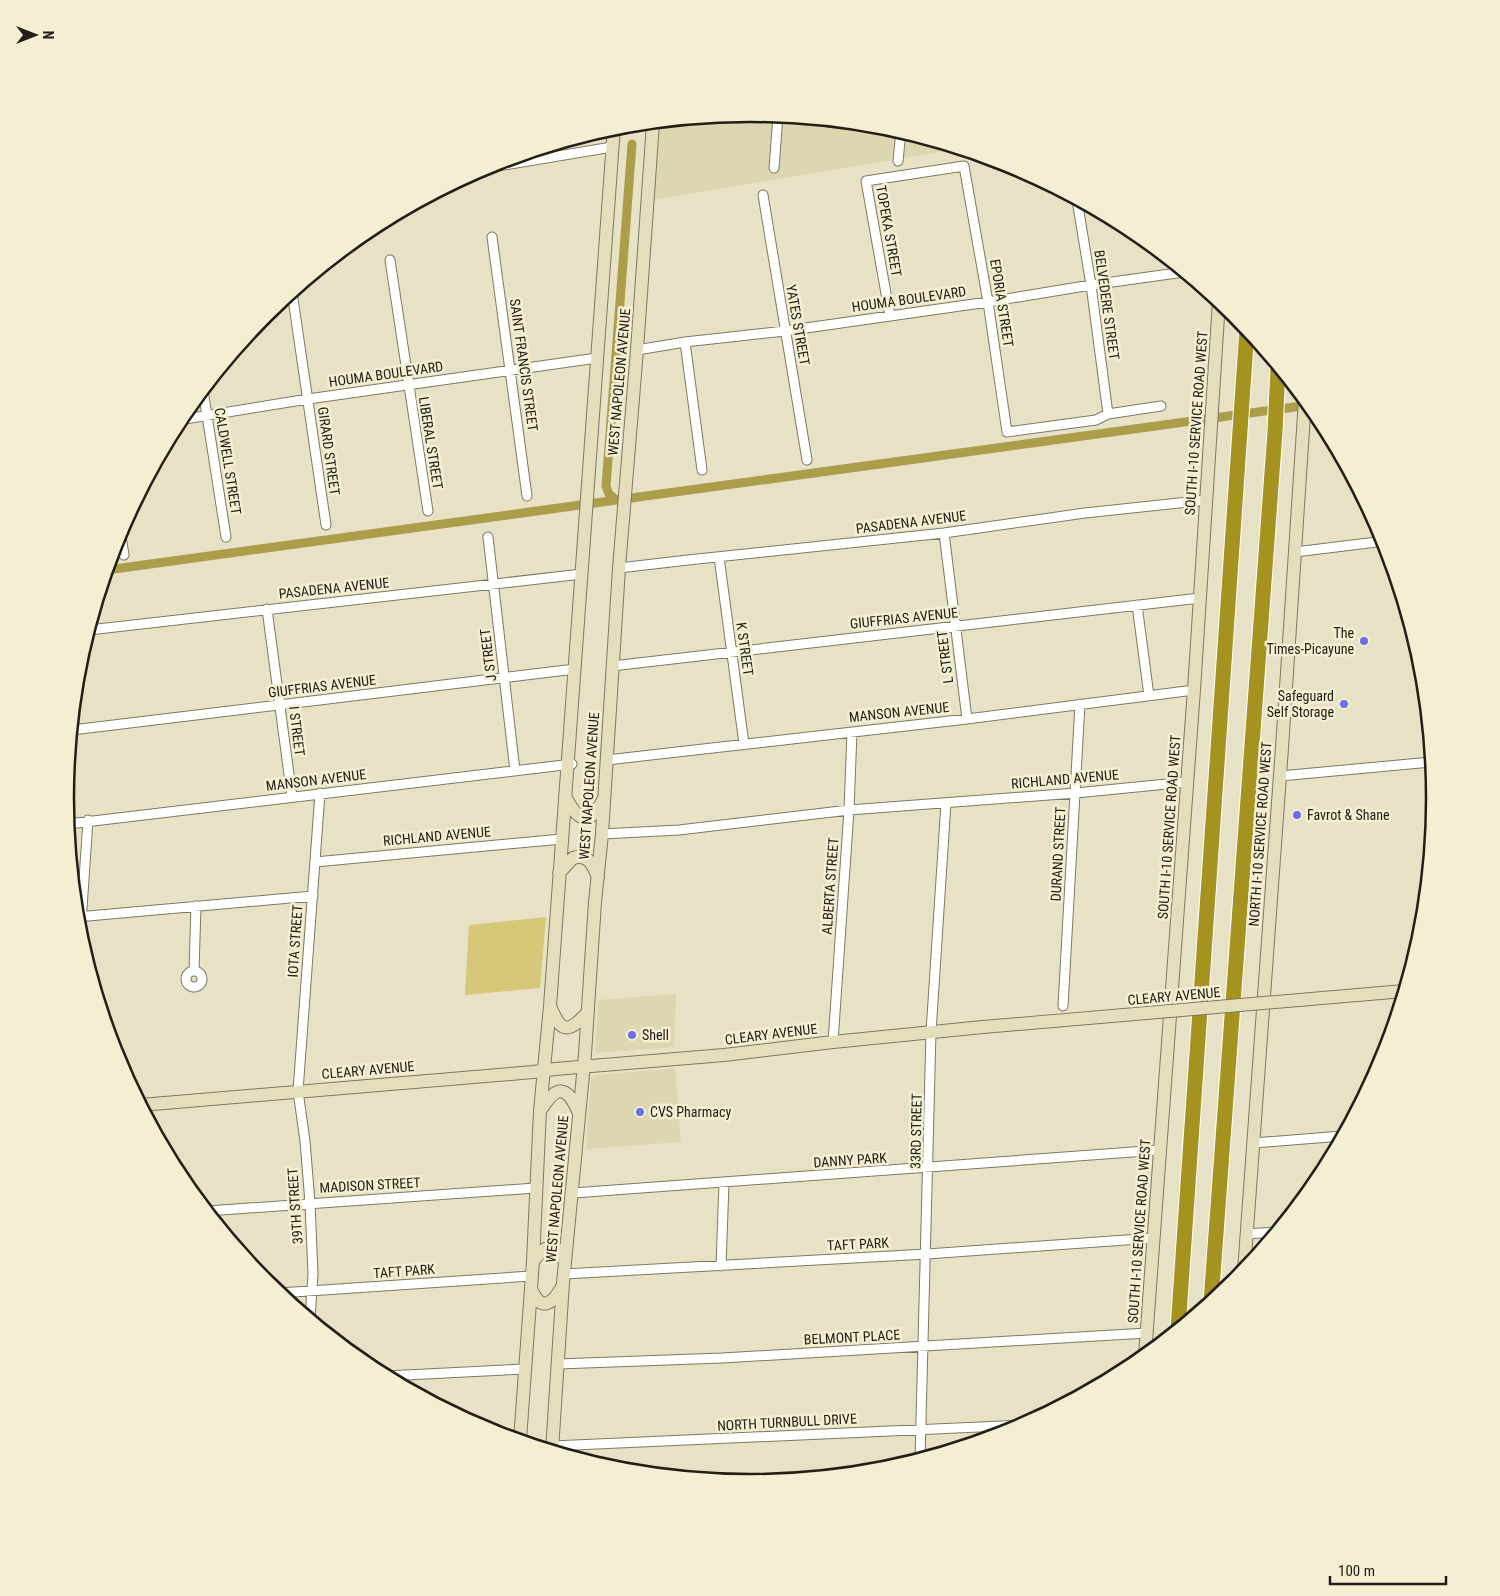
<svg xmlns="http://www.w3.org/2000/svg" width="1500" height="1596" viewBox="0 0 1500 1596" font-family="'Roboto Condensed',sans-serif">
<rect width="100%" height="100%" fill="#e7e2c5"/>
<path fill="#dcd6b1" d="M 750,113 L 884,126 L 958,149 L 653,200 L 659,122 Z
M 676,994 L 674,1047 L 597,1053 L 595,1052 L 598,1000 Z
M 675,1068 L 681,1142 L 586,1149 L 591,1078 L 595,1075 Z"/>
<path fill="#d6c779" d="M 546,917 L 540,988 L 465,995 L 469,925 Z"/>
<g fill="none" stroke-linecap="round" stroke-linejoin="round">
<path stroke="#ac9d4b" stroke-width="9" d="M 616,500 L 609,494 L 606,486 L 632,144
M 107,570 L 1309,405"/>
<g stroke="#7e7a60" stroke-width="11">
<path id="street" d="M 898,161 L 901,131
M 774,168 L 778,116
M 480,169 L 612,147
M 763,195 L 807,460
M 1077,200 L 1091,285 L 1108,414
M 492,237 L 527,496
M 390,260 L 428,511
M 292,292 L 326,525
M 890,316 L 866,181 L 964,166 L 988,302 L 1007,432 L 1096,420 L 1108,414 L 1161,406
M 685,342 L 702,470
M 637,350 L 685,342 L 785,331 L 988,302 L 1091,285 L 1184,272
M 203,390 L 226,537
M 179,420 L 308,399 L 597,358
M 120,531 L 124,555
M 944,533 L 967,719
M 488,537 L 515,771
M 1295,552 L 1385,541
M 719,557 L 744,744
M 619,568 L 688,560 L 944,533 L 1085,513 L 1207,500
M 1137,605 L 1149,696
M 267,609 L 292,797
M 89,630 L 582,574
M 612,666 L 1200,598
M 72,730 L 575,669
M 607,760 L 967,719 L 1194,690
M 1280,776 L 1431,762
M 68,824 L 572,764
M 602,834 L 679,830 L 849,810 L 1076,793 L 1187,782
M 315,862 L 562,839
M 77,917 L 313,896
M 80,938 L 88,820
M 194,971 L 196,906
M186 979a8 8 0 1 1 16 0a8 8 0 1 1-16 0Z
M 1063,1006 L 1080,704
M 833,1042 L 849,810 L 852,732
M 1253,1143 L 1342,1136
M 573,1193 L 1160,1150
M 207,1211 L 535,1188
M 1246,1234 L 1276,1232
M 721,1266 L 724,1183
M 564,1274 L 927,1254 L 1154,1238
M 279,1293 L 531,1276
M 310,1319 L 313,1274 L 310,1203 L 305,1141 L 298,1091 L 320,793
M 558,1364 L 722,1358 L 1147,1333
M 386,1376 L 525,1369
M 552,1446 L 1023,1425
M 920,1459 L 931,1032 L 946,803"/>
</g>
<g stroke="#7e7a60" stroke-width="14">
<path id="secondary" d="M 565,796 C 577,820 589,828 603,800
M 559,873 L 573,858 C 588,853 593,865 598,877
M 550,1006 C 561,1033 568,1034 588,1012
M 141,1105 L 533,1072 L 555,1069 L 724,1055 L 833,1042 L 983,1027
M 540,1111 C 557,1085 566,1084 579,1113
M 533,1261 C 540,1253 546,1243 559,1250 L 565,1262
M 1244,1271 L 1282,748 L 1305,400
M 531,1289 C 541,1312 552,1305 562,1287
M 1145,1355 L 1194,690 L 1219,301
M 520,1440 L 533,1261 L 540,1111 L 550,1006 L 614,127
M 552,1450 L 563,1283 L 585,1054 L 595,902 L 602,834 L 619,568 L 637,350 L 653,123"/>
</g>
<g stroke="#fff" stroke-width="17">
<path id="highway" d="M 1211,1302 L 1275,432 L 1278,367
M 1178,1329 L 1247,329"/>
</g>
<use href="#street" stroke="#fff" stroke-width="9"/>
<use href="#secondary" stroke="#e4debc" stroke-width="12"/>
<use href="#highway" stroke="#a5921f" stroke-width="15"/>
<g stroke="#7e7a60" stroke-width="14" stroke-linecap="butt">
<path id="secondary-bridge" d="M 983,1027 L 1404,991"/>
</g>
<use href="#secondary-bridge" stroke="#e4debc" stroke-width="12"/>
</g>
<g fill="#6c6de7" stroke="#f4efd2" stroke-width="2">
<circle cx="1364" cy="641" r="5"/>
<circle cx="1344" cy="704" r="5"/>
<circle cx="1297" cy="815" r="5"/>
<circle cx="632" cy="1035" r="5"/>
<circle cx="640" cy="1112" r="5"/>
</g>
<g text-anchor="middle" stroke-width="5" stroke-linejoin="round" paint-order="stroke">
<g font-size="14" fill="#222016" stroke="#f4efd2">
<text transform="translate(889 231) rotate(80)" y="5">TOPEKA STREET</text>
<text transform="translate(909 299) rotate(-8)" y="5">HOUMA BOULEVARD</text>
<text transform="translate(1002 303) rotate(81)" y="5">EPORIA STREET</text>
<text transform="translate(1107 305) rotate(82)" y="5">BELVEDERE STREET</text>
<text transform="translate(798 325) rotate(80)" y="5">YATES STREET</text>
<text transform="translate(524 365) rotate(82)" y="5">SAINT FRANCIS STREET</text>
<text transform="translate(386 374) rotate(-8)" y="5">HOUMA BOULEVARD</text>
<text transform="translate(619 382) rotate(-85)" y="5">WEST NAPOLEON AVENUE</text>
<text transform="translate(1196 423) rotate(-86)" y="5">SOUTH I-10 SERVICE ROAD WEST</text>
<text transform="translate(431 443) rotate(81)" y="5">LIBERAL STREET</text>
<text transform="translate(329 451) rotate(82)" y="5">GIRARD STREET</text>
<text transform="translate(228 461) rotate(81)" y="5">CALDWELL STREET</text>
<text transform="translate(911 522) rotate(-7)" y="5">PASADENA AVENUE</text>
<text transform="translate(334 588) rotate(-6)" y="5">PASADENA AVENUE</text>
<text transform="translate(904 618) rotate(-6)" y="5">GIUFFRIAS AVENUE</text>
<text transform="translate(745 649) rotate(82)" y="5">K STREET</text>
<text transform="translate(488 655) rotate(-97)" y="5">J STREET</text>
<text transform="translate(945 657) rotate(-97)" y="5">L STREET</text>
<text transform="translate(322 686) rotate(-7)" y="5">GIUFFRIAS AVENUE</text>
<text transform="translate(899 712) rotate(-6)" y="5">MANSON AVENUE</text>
<text transform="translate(297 731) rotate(83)" y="5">I STREET</text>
<text transform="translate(1065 779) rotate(-5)" y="5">RICHLAND AVENUE</text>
<text transform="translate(316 780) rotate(-7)" y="5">MANSON AVENUE</text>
<text transform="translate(589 786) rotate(-86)" y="5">WEST NAPOLEON AVENUE</text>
<text transform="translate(1169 827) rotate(-86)" y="5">SOUTH I-10 SERVICE ROAD WEST</text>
<text transform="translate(1260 834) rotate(-86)" y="5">NORTH I-10 SERVICE ROAD WEST</text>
<text transform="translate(437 836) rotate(-5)" y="5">RICHLAND AVENUE</text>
<text transform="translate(1058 854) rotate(-87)" y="5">DURAND STREET</text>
<text transform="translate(830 886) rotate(-86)" y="5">ALBERTA STREET</text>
<text transform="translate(295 941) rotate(-86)" y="5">IOTA STREET</text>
<text transform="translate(1174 996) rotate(-5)" y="5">CLEARY AVENUE</text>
<text transform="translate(771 1034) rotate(-7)" y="5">CLEARY AVENUE</text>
<text transform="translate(368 1070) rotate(-5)" y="5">CLEARY AVENUE</text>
<text transform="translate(916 1131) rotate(-89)" y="5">33RD STREET</text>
<text transform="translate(850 1160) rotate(-4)" y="5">DANNY PARK</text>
<text transform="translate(370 1185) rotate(-3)" y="5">MADISON STREET</text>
<text transform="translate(557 1189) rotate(-85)" y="5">WEST NAPOLEON AVENUE</text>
<text transform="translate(295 1206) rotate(-94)" y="5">39TH STREET</text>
<text transform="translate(1139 1231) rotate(-86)" y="5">SOUTH I-10 SERVICE ROAD WEST</text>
<text transform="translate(858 1244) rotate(-3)" y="5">TAFT PARK</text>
<text transform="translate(404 1271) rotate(-4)" y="5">TAFT PARK</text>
<text transform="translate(852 1337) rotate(-3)" y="5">BELMONT PLACE</text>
<text transform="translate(787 1422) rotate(-3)" y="5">NORTH TURNBULL DRIVE</text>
</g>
<g font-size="14" fill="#222016" stroke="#f4efd2" text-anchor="start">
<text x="1354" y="638" text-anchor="end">The<tspan x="1354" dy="16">Times-Picayune</tspan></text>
<text x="1334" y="701" text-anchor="end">Safeguard<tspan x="1334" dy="16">Self Storage</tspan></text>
<text x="1307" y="820">Favrot &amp; Shane</text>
<text x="642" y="1040">Shell</text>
<text x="650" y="1117">CVS Pharmacy</text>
</g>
</g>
<path d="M0 0H1500V1596H0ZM74 798a676 676 0 1 1 1352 0a676 676 0 1 1-1352 0Z" fill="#f4efd2" fill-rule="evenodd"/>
<path fill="none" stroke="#222016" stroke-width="2.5" d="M74 798a676 676 0 1 1 1352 0a676 676 0 1 1-1352 0Z"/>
<g transform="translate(35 35) rotate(90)" stroke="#f4efd2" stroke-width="4" paint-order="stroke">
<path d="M0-4L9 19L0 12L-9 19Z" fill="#222016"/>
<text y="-8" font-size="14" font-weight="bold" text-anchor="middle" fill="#222016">N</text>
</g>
<path d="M1330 1576v8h116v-8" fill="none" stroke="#222016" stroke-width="2.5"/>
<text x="1338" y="1576" font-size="15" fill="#222016" stroke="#f4efd2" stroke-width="4" paint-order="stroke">100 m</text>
</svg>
